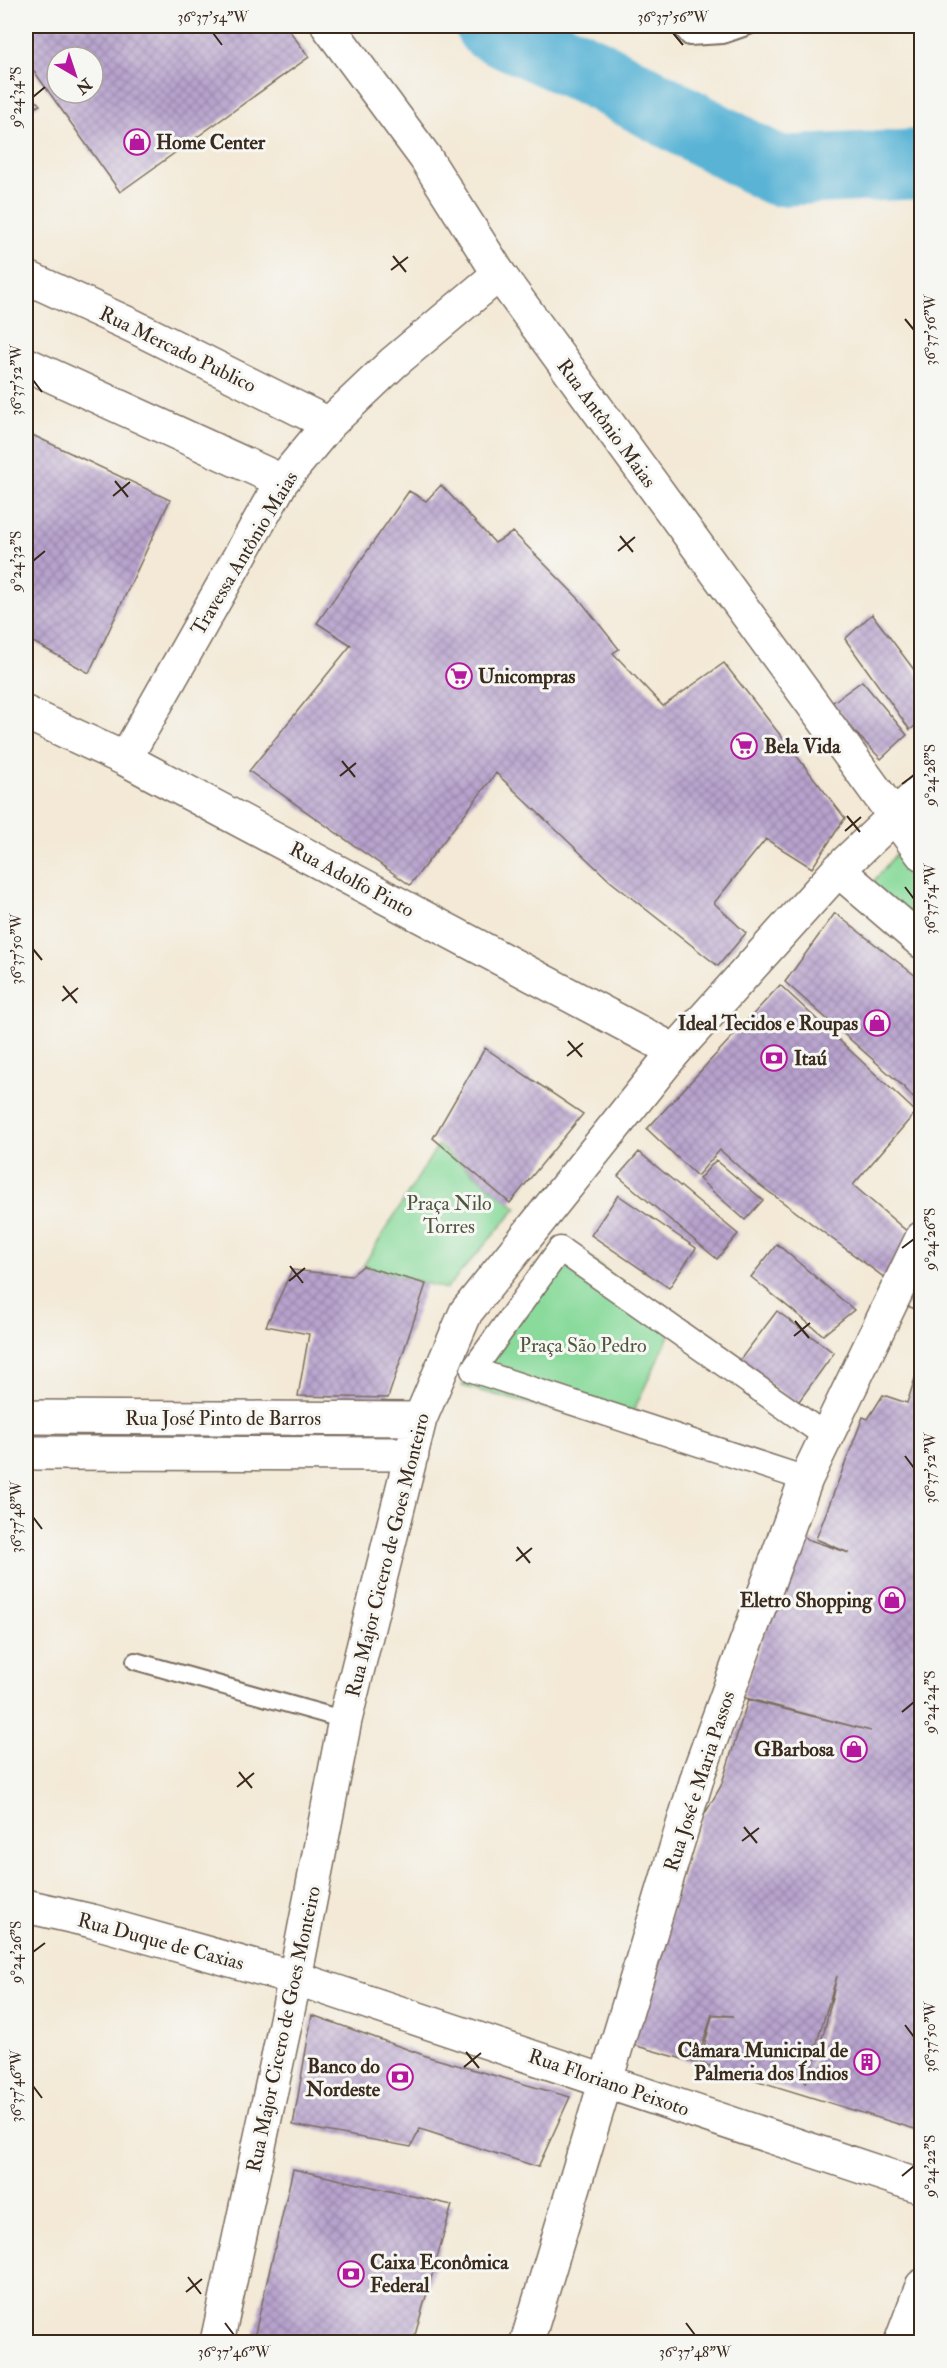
<svg xmlns="http://www.w3.org/2000/svg" width="947" height="2368" viewBox="0 0 947 2368" font-family="'IM FELL Double Pica',serif">
<defs>
<pattern id="building-cross-hatch" width="8" height="8" patternUnits="userSpaceOnUse" patternTransform="scale(1.5)"><rect width="8" height="8" fill="#b8a3ce"/><path d="M0 0l8 8M0 8l8-8" fill="none" stroke="#9785a7"/></pattern>
</defs>
<rect width="100%" height="100%" fill="#f6f6f2"/>
<filter id="ink" filterUnits="userSpaceOnUse"><feTurbulence type="fractalNoise" baseFrequency=".0167" numOctaves="2"/><feDisplacementMap in="SourceGraphic" scale="12" xChannelSelector="R" yChannelSelector="G"/><feConvolveMatrix kernelMatrix="1 2 1 2 8 2 1 2 1" color-interpolation-filters="sRGB"/></filter>
<filter id="wash" filterUnits="userSpaceOnUse"><feTurbulence type="fractalNoise" baseFrequency=".008" numOctaves="4" result="noise"/><feDisplacementMap in="SourceGraphic" scale="24" xChannelSelector="R" yChannelSelector="G"/><feGaussianBlur stdDeviation="1.35" result="paint"/><feColorMatrix in="noise" values="0 0 0 0 0 0 0 0 0 0 0 0 0 0 0 0 0 1.4 0 .05"/><feComposite in="paint" operator="in"/></filter>
<g filter="url(#wash)">
<rect width="100%" height="100%" fill="#f3e9d6"/>
<path fill="#89da9b" stroke="#62825c" stroke-width="1.5" d="M 896,854 L 921,886 L 921,933 L 869,887 Z
M 438,1145 L 517,1208 L 446,1289 L 363,1266 Z
M 567,1239 L 673,1327 L 625,1429 L 462,1386 Z"/>
<g fill="none" stroke-linecap="round" stroke-linejoin="round">
<path stroke="#58b3d5" stroke-width="70" d="M 490,26 L 594,73 L 777,171 L 922,164"/>
</g>
<g id="blocks">
<path fill="url(#building-cross-hatch)" fill-rule="evenodd" d="M 26,26 L 286,26 L 309,57 L 120,192 L 26,60 ZM 57,57 L 93,57 L 93,93 L 57,93 Z
M 26,90 L 40,105 L 26,112 Z
M 26,432 L 170,500 L 89,673 L 26,638 Z
M 441,485 L 495,543 L 513,532 L 580,600 L 619,649 L 613,653 L 663,706 L 724,663 L 845,818 L 812,868 L 766,839 L 714,903 L 746,933 L 718,966 L 610,881 L 496,773 L 410,885 L 249,771 L 351,645 L 317,623 L 409,491 L 426,501 Z
M 872,614 L 921,679 L 921,721 L 910,730 L 845,639 Z
M 862,681 L 907,735 L 881,759 L 829,705 Z
M 835,913 L 921,980 L 921,1107 L 904,1087 L 785,982 Z
M 780,985 L 916,1112 L 853,1185 L 910,1234 L 889,1281 L 757,1183 L 720,1150 L 697,1176 L 647,1129 Z
M 485,1048 L 583,1114 L 510,1203 L 433,1138 Z
M 639,1152 L 738,1234 L 717,1259 L 618,1176 Z
M 716,1160 L 763,1200 L 745,1220 L 699,1179 Z
M 618,1195 L 696,1248 L 669,1288 L 591,1235 Z
M 777,1244 L 854,1310 L 823,1335 L 751,1277 Z
M 363,1266 L 426,1284 L 388,1398 L 298,1396 L 309,1334 L 266,1326 L 292,1270 L 351,1276 Z
M 921,1271 L 921,1311 L 907,1306 Z
M 777,1311 L 834,1353 L 797,1404 L 739,1361 Z
M 921,1360 L 921,2131 L 700,2063 L 712,2016 L 733,2016 L 712,2014 L 697,2063 L 626,2043 L 703,1817 L 721,1786 L 748,1700 L 871,1731 L 742,1697 L 798,1536 L 849,1553 L 816,1539 L 863,1417 L 868,1419 L 883,1395 L 907,1403 ZM 837,1976 L 824,2032 L 806,2083 L 805,2082 Z
M 312,2015 L 429,2057 L 570,2097 L 538,2167 L 420,2129 L 411,2147 L 293,2125 Z
M 293,2169 L 452,2205 L 413,2342 L 253,2342 Z"/>
</g>
</g>
<g filter="url(#ink)">
<use href="#blocks" fill-opacity="0" stroke="#7b6d5e" stroke-width="1.5"/>
<g fill="none" stroke-linecap="round" stroke-linejoin="round">
<g stroke="#7b6d5e" stroke-width="20">
<path id="service" d="M 680,26 L 689,37 L 723,35 L 749,26
M 135,1661 L 345,1720"/>
</g>
<g stroke="#7b6d5e" stroke-width="27">
<path id="pedestrian" d="M 806,1479 L 473,1370 L 560,1249 L 826,1436"/>
</g>
<g stroke="#7b6d5e" stroke-width="36">
<path id="minor" d="M 26,277 L 133,326 L 329,424
M 26,364 L 282,481
M 26,713 L 125,759 L 675,1051
M 125,759 L 282,481 L 329,424 L 393,363 L 499,274
M 26,1906 L 92,1921 L 295,1978
M 901,2342 L 922,2286"/>
</g>
<g stroke="#7b6d5e" stroke-width="36">
<path id="tertiary" d="M 328,26 L 425,157 L 499,274 L 922,854
M 838,870 L 922,942
M 26,1417 L 420,1419
M 26,1453 L 412,1454
M 295,1978 L 922,2187
M 217,2342 L 295,1978 L 345,1720 L 420,1419 L 466,1312 L 675,1051 L 838,870 L 922,790
M 527,2342 L 699,1772 L 806,1479 L 922,1238"/>
</g>
<use href="#service" stroke="#fff" stroke-width="16"/>
<use href="#pedestrian" stroke="#fff" stroke-width="24"/>
<use href="#minor" stroke="#fff" stroke-width="33"/>
<use href="#tertiary" stroke="#fff" stroke-width="33"/>
</g>
</g>
<path fill="none" stroke="#3b2a1e" stroke-width="2" d="M 213,33 L 222,45M 673,33 L 683,45M 33,97 L 45,87M 393,256 L 406,272M 391,270 L 408,257M 905,319 L 914,330M 33,380 L 42,392M 115,481 L 128,497M 113,496 L 130,482M 620,536 L 633,552M 618,551 L 635,537M 33,561 L 45,551M 342,761 L 355,777M 340,776 L 356,763M 902,784 L 914,775M 847,816 L 860,832M 845,831 L 861,817M 905,887 L 914,899M 33,949 L 42,960M 63,986 L 77,1003M 62,1001 L 78,988M 568,1041 L 582,1057M 567,1056 L 583,1043M 902,1248 L 914,1239M 290,1266 L 303,1283M 289,1281 L 305,1268M 795,1321 L 809,1338M 794,1336 L 810,1323M 905,1456 L 914,1468M 33,1517 L 42,1529M 517,1547 L 530,1563M 516,1561 L 532,1548M 902,1712 L 914,1702M 239,1772 L 252,1788M 237,1787 L 254,1773M 744,1827 L 757,1843M 742,1841 L 759,1828M 33,1952 L 45,1943M 905,2025 L 914,2037M 466,2052 L 479,2068M 464,2067 L 481,2053M 33,2086 L 42,2098M 902,2176 L 914,2166M 188,2277 L 201,2294M 186,2292 L 202,2279M 225,2323 L 234,2335M 686,2323 L 695,2335"/>
<defs>
<g id="shop-ring" transform="scale(1.35)"><circle r="9.5" fill="#f6f6f2" stroke="#b5179e" stroke-width="1.5"/><path d="M-5-2.5h2.3a2.7 3.5 0 0 1 5.4 0H5L5.5 6h-11ZM-1.5-2.5h3a1.5 2.3 0 0 0-3 0Z" fill="#b5179e"/></g>
<g id="supermarket-ring" transform="scale(1.35)"><circle r="9.5" fill="#f6f6f2" stroke="#b5179e" stroke-width="1.5"/><path d="M-6-5.5h2.5l.6 2H6L4.5 2H-2.5L-4.4-4H-6ZM-1.5 3.2a1.3 1.3 0 1 0 .1 0ZM3 3.2a1.3 1.3 0 1 0 .1 0Z" fill="#b5179e"/></g>
<g id="bank-ring" transform="scale(1.35)"><circle r="9.5" fill="#f6f6f2" stroke="#b5179e" stroke-width="1.5"/><path d="M-6-4H6V4H-6ZM0-2.3a2.3 2.3 0 1 0 0 4.6a2.3 2.3 0 1 0 0-4.6Z" fill="#b5179e"/></g>
<g id="building-ring" transform="scale(1.35)"><circle r="9.5" fill="#f6f6f2" stroke="#b5179e" stroke-width="1.5"/><path d="M-4-6H4V6H1V3H-1V6H-4ZM-2.5-4.3h1.7v1.8h-1.7ZM.8-4.3h1.7v1.8H.8ZM-2.5-1h1.7V.8h-1.7ZM.8-1h1.7V.8H.8Z" fill="#b5179e"/></g>
</defs>
<g fill-rule="evenodd">
<use href="#shop-ring" x="137" y="142"/>
<use href="#supermarket-ring" x="459" y="676"/>
<use href="#supermarket-ring" x="744" y="746"/>
<use href="#shop-ring" x="877" y="1023"/>
<use href="#bank-ring" x="774" y="1058"/>
<use href="#shop-ring" x="892" y="1600"/>
<use href="#shop-ring" x="854" y="1749"/>
<use href="#building-ring" x="867" y="2062"/>
<use href="#bank-ring" x="400" y="2077"/>
<use href="#bank-ring" x="351" y="2274"/>
</g>
<g text-anchor="middle" stroke-width="6" stroke-linejoin="round" paint-order="stroke">
<g font-size="20" font-weight="bold" fill="#3b2a1e" stroke="#f6f6f2" text-anchor="start">
<text x="156" y="149">Home Center</text>
<text x="478" y="683">Unicompras</text>
<text x="764" y="753">Bela Vida</text>
<text x="858" y="1030" text-anchor="end">Ideal Tecidos e Roupas</text>
<text x="794" y="1065">Itaú</text>
<text x="872" y="1607" text-anchor="end">Eletro Shopping</text>
<text x="834" y="1756" text-anchor="end">GBarbosa</text>
<text x="848" y="2057" text-anchor="end">Câmara Municipal de<tspan x="848" dy="23">Palmeria dos Índios</tspan></text>
<text x="380" y="2073" text-anchor="end">Banco do<tspan x="380" dy="23">Nordeste</tspan></text>
<text x="370" y="2269">Caixa Econômica<tspan x="370" dy="23">Federal</tspan></text>
</g>
<g font-size="20" fill="#3b2a1e" stroke="#f6f6f2">
<text transform="translate(178 349) rotate(26)" y="7">Rua Mercado Publico</text>
<text transform="translate(607 423) rotate(54)" y="7">Rua Antônio Maias</text>
<text transform="translate(244 553) rotate(-59)" y="7">Travessa Antônio Maias</text>
<text transform="translate(352 879) rotate(28)" y="7">Rua Adolfo Pinto</text>
<text x="223" y="1425">Rua José Pinto de Barros</text>
<text transform="translate(387 1555) rotate(-76)" y="7">Rua Major Cicero de Goes Monteiro</text>
<text transform="translate(699 1781) rotate(-72)" y="7">Rua José e Maria Passos</text>
<text transform="translate(161 1941) rotate(15)" y="7">Rua Duque de Caxias</text>
<text transform="translate(283 2029) rotate(-78)" y="7">Rua Major Cicero de Goes Monteiro</text>
<text transform="translate(609 2082) rotate(19)" y="7">Rua Floriano Peixoto</text>
</g>
<g font-size="20" fill="#4e563d" stroke="#f6f6f2">
<text x="449" y="1210">Praça Nilo<tspan x="449" dy="23">Torres</tspan></text>
<text x="583" y="1352">Praça São Pedro</text>
</g>
</g>
<rect width="947" height="2368" fill="none" stroke="#f6f6f2" stroke-width="66"/>
<g transform="translate(75 75) rotate(141)"><circle r="28" fill="#f6f6f2" stroke="#aba49d" stroke-width="1.5"/>
<path d="M0-4.5L10 22L0 15L-10 22Z" fill="#b5179e"/>
<text y="-9" font-size="16" font-weight="bold" text-anchor="middle" fill="#3b2a1e">N</text>
</g>
<rect x="33" y="33" width="881" height="2302" fill="none" stroke="#3b2a1e" stroke-width="2"/>
<g font-size="15" text-anchor="middle" fill="#3b2a1e">
<text x="213" y="22">36°37'54"W</text>
<text x="673" y="22">36°37'56"W</text>
<text transform="translate(16 97) rotate(-90)" y="5">9°24'34"S</text>
<text transform="translate(930 330) rotate(-90)" y="5">36°37'56"W</text>
<text transform="translate(16 380) rotate(-90)" y="5">36°37'52"W</text>
<text transform="translate(16 561) rotate(-90)" y="5">9°24'32"S</text>
<text transform="translate(930 775) rotate(-90)" y="5">9°24'28"S</text>
<text transform="translate(930 899) rotate(-90)" y="5">36°37'54"W</text>
<text transform="translate(16 949) rotate(-90)" y="5">36°37'50"W</text>
<text transform="translate(930 1239) rotate(-90)" y="5">9°24'26"S</text>
<text transform="translate(930 1468) rotate(-90)" y="5">36°37'52"W</text>
<text transform="translate(16 1517) rotate(-90)" y="5">36°37'48"W</text>
<text transform="translate(930 1702) rotate(-90)" y="5">9°24'24"S</text>
<text transform="translate(16 1952) rotate(-90)" y="5">9°24'26"S</text>
<text transform="translate(930 2037) rotate(-90)" y="5">36°37'50"W</text>
<text transform="translate(16 2086) rotate(-90)" y="5">36°37'46"W</text>
<text transform="translate(930 2166) rotate(-90)" y="5">9°24'22"S</text>
<text x="234" y="2357">36°37'46"W</text>
<text x="695" y="2357">36°37'48"W</text>
</g>
</svg>
